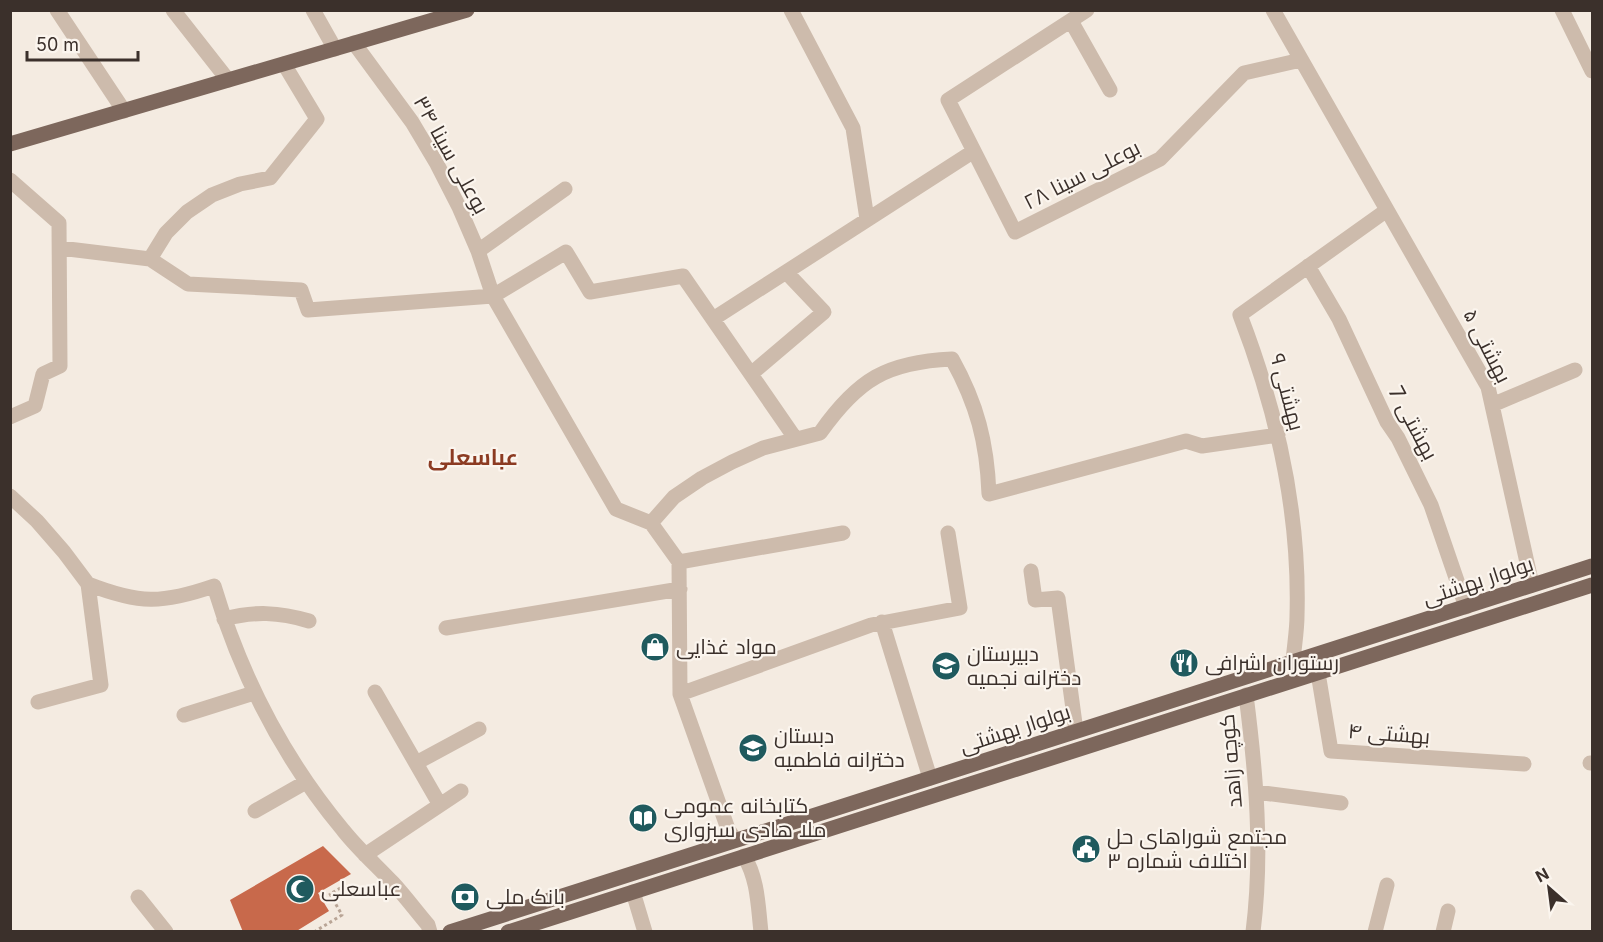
<svg xmlns="http://www.w3.org/2000/svg" width="1603" height="942" viewBox="0 0 1603 942" font-family="Inter,Cairo,sans-serif">
<rect width="100%" height="100%" fill="#f4ebe1"/>
<path fill="#c8694b" d="M 323,846 L 351,874 L 318,893 L 329,911 L 295,932 L 243,932 L 230,900 Z"/>
<g fill="none" stroke-linecap="round" stroke-linejoin="round">
<path stroke="#b9a596" stroke-width="3" stroke-dasharray="3 3" stroke-linecap="butt" d="M 314,932 L 342,915 L 330,894 L 342,887"/>
<path stroke="#cdbbac" stroke-width="15" d="M 57,10 L 124,111
M 173,10 L 228,80
M 313,10 L 335,49
M 791,10 L 853,128 L 867,219
M 1087,10 L 948,100 L 1015,232 L 1160,159 L 1244,73 L 1301,60
M 1273,10 L 1488,387 L 1532,585
M 1562,10 L 1592,71
M 1071,21 L 1110,90
M 354,43 L 412,122 L 437,164 L 459,207 L 478,251 L 493,296 L 616,509 L 651,523
M 10,180 L 59,223 L 60,366 L 43,374 L 35,406 L 10,417
M 60,248 L 150,259 L 188,284 L 301,290 L 308,310 L 493,296 L 566,252 L 590,292 L 683,276 L 795,438
M 478,251 L 565,189
M 150,259 L 166,233 L 187,212 L 212,195 L 240,184 L 270,178 L 317,119 L 284,64
M 1308,266 L 1339,319 L 1387,422 L 1398,438 L 1431,505 L 1466,607
M 713,319 L 974,151
M 751,374 L 824,312 L 786,272
M 1492,405 L 1575,370
M 10,496 L 37,521 L 64,552 L 88,584 L 101,685 L 38,702
M 651,523 L 674,497 L 702,478 L 732,462 L 763,448 L 820,433 C 858,379 887,362 952,359 C 977,404 987,442 989,494 L 1186,441 L 1202,446 L 1278,435
M 651,523 L 679,562 L 680,694 L 728,829 L 735,840
M 679,562 L 843,533
M 1031,571 L 1035,600 L 1058,598 L 1076,731
M 88,584 C 139,604 162,604 214,586 C 241,676 283,758 343,830 C 358,849 376,865 393,883 C 405,896 416,911 428,925 L 430,932
M 224,619 C 254,611 279,612 309,621
M 882,622 L 930,778
M 446,628 L 680,589
M 1293,662 C 1294,647 1297,631 1297,616 C 1300,513 1277,411 1240,315 L 1387,210
M 1318,673 L 1331,751 L 1524,764
M 375,692 L 440,805
M 680,694 L 871,625 L 960,608 L 948,533
M 1246,695 C 1256,773 1263,853 1253,932
M 184,715 L 254,693
M 416,763 L 479,729
M 1590,763 L 1592,763
M 1256,792 L 1341,803
M 255,811 L 306,782
M 365,855 L 461,791
M 744,856 C 758,879 758,906 761,932
M 633,892 L 645,932
M 138,897 L 166,932
M 1375,932 L 1387,885
M 1443,932 L 1448,911"/>
<path stroke="#7d675c" stroke-width="15" d="M 10,144 L 467,10
M 450,932 L 1592,566
M 508,932 L 1592,585"/>
</g>
<defs>
<g id="shop-disc" transform="scale(1.5)"><circle r="9.5" fill="#1f5a5e" stroke="#fbf5ee"/><path d="M-5-2.5h2.3a2.7 3.5 0 0 1 5.4 0H5L5.5 6h-11ZM-1.5-2.5h3a1.5 2.3 0 0 0-3 0Z" fill="#fff"/></g>
<g id="restaurant-disc" transform="scale(1.5)"><circle r="9.5" fill="#1f5a5e" stroke="#fbf5ee"/><path d="M-5-6h1v4h1v-4h1v4h1v-4h1v5L-1.5 .5V6h-2V.5L-5-1ZM5-6V6H3V1.5H1.5Q1.5-4 5-6Z" fill="#fff"/></g>
<g id="school-disc" transform="scale(1.5)"><circle r="9.5" fill="#1f5a5e" stroke="#fbf5ee"/><path d="M0-5L7-2L0 1L-7-2ZM-4 1L0 2.5L4 1V4Q0 6-4 4Z" fill="#fff"/></g>
<g id="library-disc" transform="scale(1.5)"><circle r="9.5" fill="#1f5a5e" stroke="#fbf5ee"/><path d="M-6-4Q-3-5.5-.7-3.5V5Q-3 3-6 4ZM6-4Q3-5.5 .7-3.5V5Q3 3 6 4Z" fill="#fff"/></g>
<g id="civic-disc" transform="scale(1.5)"><circle r="9.5" fill="#1f5a5e" stroke="#fbf5ee"/><path d="M-.6-6.5H3V-4.5H.6V-3L4-1V1h2V6H-6V1h2V-1L-.6-3ZM-1.2 2.5V6h2.4V2.5Z" fill="#fff"/></g>
<g id="mosque-disc" transform="scale(1.5)"><circle r="9.5" fill="#1f5a5e" stroke="#fbf5ee"/><path d="M3.5-4.9A6 6 0 1 0 3.5 4.9A5 5 0 1 1 3.5-4.9Z" fill="#fff"/></g>
<g id="bank-disc" transform="scale(1.5)"><circle r="9.5" fill="#1f5a5e" stroke="#fbf5ee"/><path d="M-6-4H6V4H-6ZM0-2.3a2.3 2.3 0 1 0 0 4.6a2.3 2.3 0 1 0 0-4.6Z" fill="#fff"/></g>
</defs>
<g fill-rule="evenodd">
<use href="#shop-disc" x="655" y="647"/>
<use href="#restaurant-disc" x="1184" y="663"/>
<use href="#school-disc" x="946" y="666"/>
<use href="#school-disc" x="753" y="748"/>
<use href="#library-disc" x="643" y="818"/>
<use href="#civic-disc" x="1086" y="849"/>
<use href="#mosque-disc" x="300" y="889"/>
<use href="#bank-disc" x="465" y="897"/>
</g>
<g text-anchor="middle" stroke-width="4.5" stroke-linejoin="round" paint-order="stroke">
<g font-size="21" fill="#3b302b" stroke="#fbf5ee">
<text transform="translate(451 155) rotate(61)" y="7">بوعلی سینا ۳۴</text>
<text transform="translate(1082 175) rotate(-27)" y="7">بوعلی سینا ۲۸</text>
<text transform="translate(1487 346) rotate(63)" y="7">بهشتی ۵</text>
<text transform="translate(1287 392) rotate(75)" y="7">بهشتی ۹</text>
<text transform="translate(1413 423) rotate(62)" y="7">بهشتی 7</text>
<text transform="translate(1478 581) rotate(-18)" y="7">بولوار بهشتی</text>
<text transform="translate(1015 729) rotate(-18)" y="7">بولوار بهشتی</text>
<text transform="translate(1389 734) rotate(4)" y="7">بهشتی ۴</text>
<text transform="translate(1231 761) rotate(-95)" y="7">کوچه زاهد</text>
</g>
<g font-size="21" fill="#3b302b" stroke="#fbf5ee" text-anchor="start">
<text x="676" y="654">مواد غذایی</text>
<text x="967" y="661">دبیرستان<tspan x="967" dy="24">دخترانه نجمیه</tspan></text>
<text x="1205" y="670">رستوران اشرافی</text>
<text x="774" y="743">دبستان<tspan x="774" dy="24">دخترانه فاطمیه</tspan></text>
<text x="664" y="813">کتابخانه عمومی<tspan x="664" dy="24">ملا هادی سبزواری</tspan></text>
<text x="1107" y="844">مجتمع شوراهای حل<tspan x="1107" dy="24">اختلاف شماره ۳</tspan></text>
<text x="321" y="896">عباسعلی</text>
<text x="486" y="904">بانک ملی</text>
</g>
<g font-size="22" font-weight="bold" fill="#8c3b22" stroke="#fbf5ee">
<text x="473" y="465">عباسعلی</text>
</g>
</g>
<rect width="1603" height="942" fill="none" stroke="#3b302b" stroke-width="24"/>
<g transform="translate(1549 888) rotate(332)" stroke="#fbf5ee" stroke-width="4.5" paint-order="stroke">
<path d="M0-4.5L10 22L0 15L-10 22Z" fill="#3b302b"/>
<text y="-9" font-size="16" font-weight="bold" text-anchor="middle" fill="#3b302b">N</text>
</g>
<path d="M27 51v9h111v-9" fill="none" stroke="#3b302b" stroke-width="3"/>
<text x="36" y="51" font-size="18" fill="#3b302b" stroke="#fbf5ee" stroke-width="4.5" paint-order="stroke">50 m</text>
</svg>
